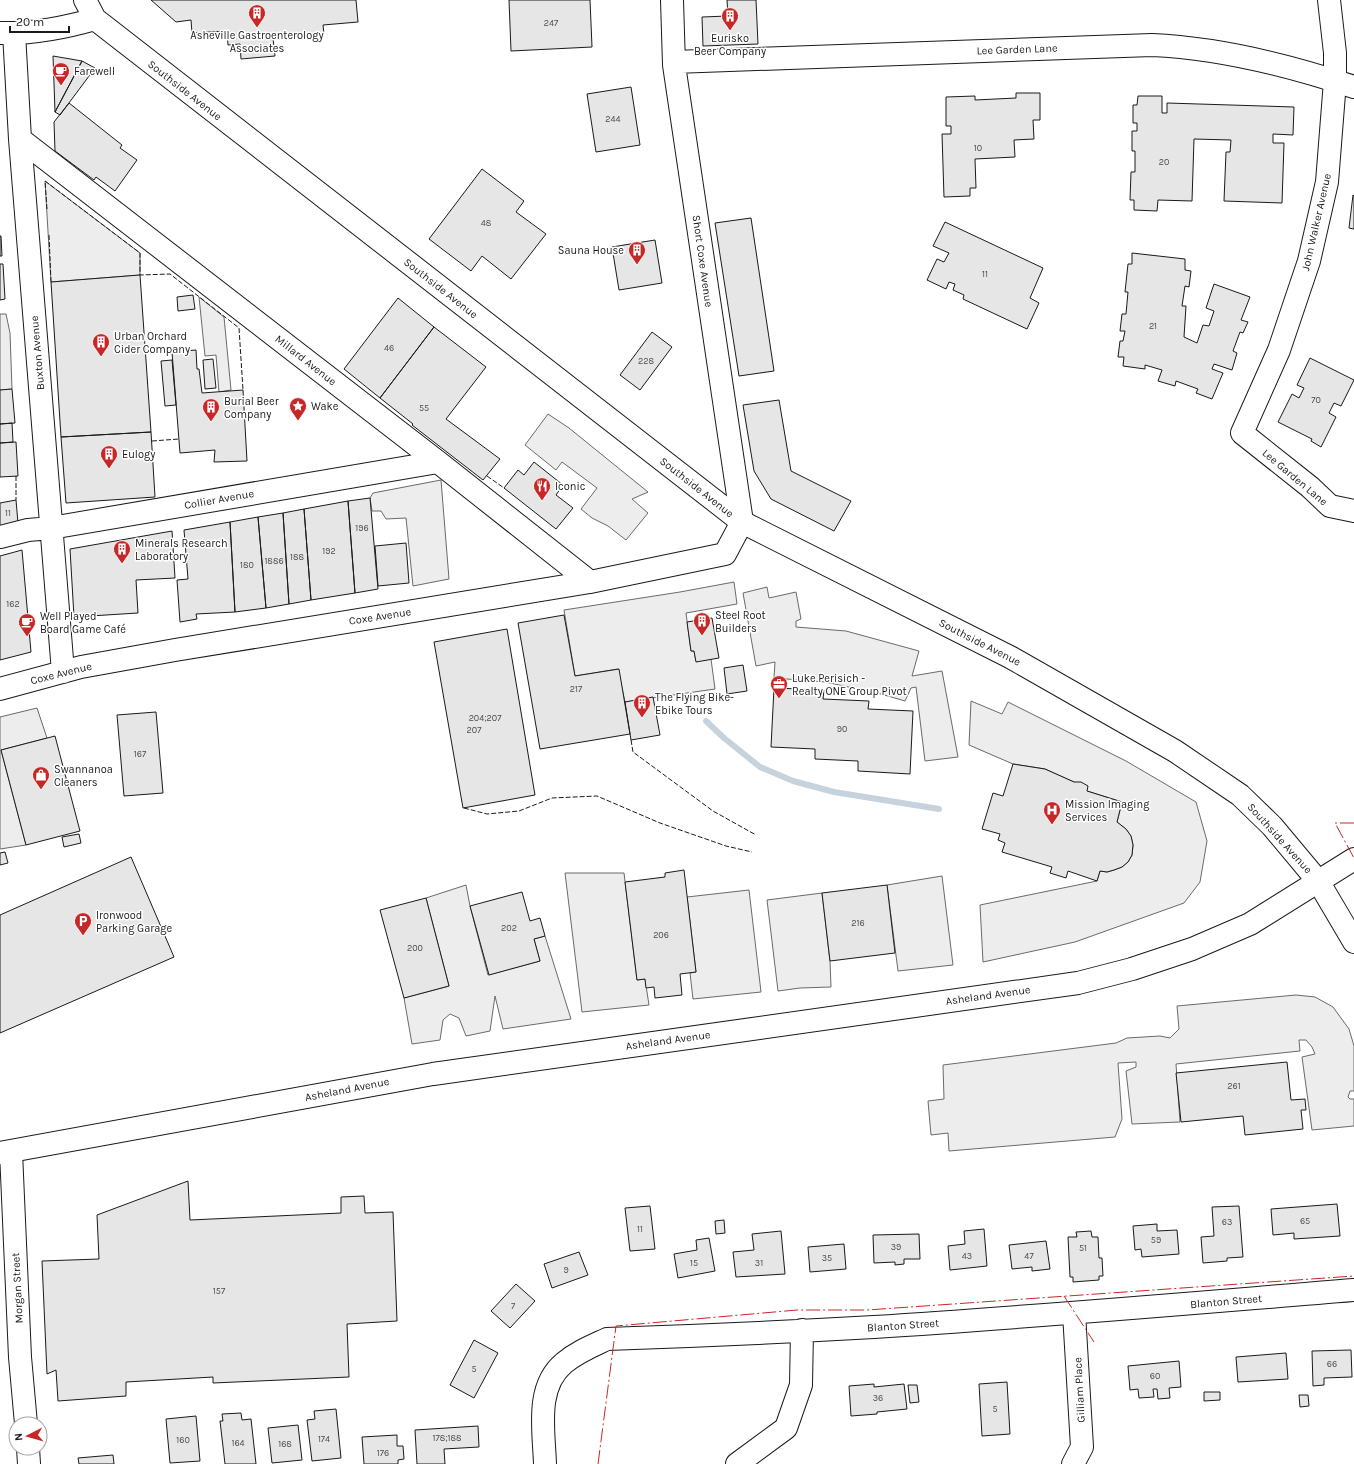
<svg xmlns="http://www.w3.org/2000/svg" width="1354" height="1464" viewBox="0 0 1354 1464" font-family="Karla,sans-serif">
<rect width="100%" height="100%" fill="#fff"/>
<path fill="#ededed" stroke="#6a6a6a" d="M 45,181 L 140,253 L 140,275 L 51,282 Z
M 199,297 L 224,317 L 231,390 L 219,392 L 216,355 L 205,356 Z
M 0,314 L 6,314 L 10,333 L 12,389 L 0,390 Z
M 548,414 L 569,428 L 648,492 L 632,499 L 648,513 L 626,540 L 608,526 L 592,518 L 581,509 L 597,488 L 562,462 L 556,470 L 525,445 Z
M 441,480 L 449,579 L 413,586 L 406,518 L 386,519 L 381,511 L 372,511 L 370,498 L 373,493 Z
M 734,582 L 737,604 L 686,613 L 691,651 L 694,651 L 696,661 L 711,659 L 715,689 L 625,702 L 618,669 L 575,676 L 564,610 L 680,592 Z
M 767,587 L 769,598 L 796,592 L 801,619 L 796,621 L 796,627 L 846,631 L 919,651 L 912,676 L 942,671 L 958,757 L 925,761 L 916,687 L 911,688 L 905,701 L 881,694 L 825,682 L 774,678 L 775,662 L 756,666 L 743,593 Z
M 971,701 L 1002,714 L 1008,702 L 1126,761 L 1196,802 L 1207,841 L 1200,882 L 1184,903 L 1075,942 L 983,962 L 980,905 L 1097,881 L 1100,871 L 1107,872 L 1114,870 L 1122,867 L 1128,862 L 1132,855 L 1133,845 L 1131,836 L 1126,829 L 1117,822 L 1122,802 L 1087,791 L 1074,782 L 1045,769 L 1013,764 L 969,745 Z
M 37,708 L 47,738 L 1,750 L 26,845 L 0,849 L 0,717 Z
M 565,873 L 624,873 L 637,980 L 645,979 L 649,1005 L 582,1012 Z
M 942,876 L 953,965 L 898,971 L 887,885 Z
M 466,885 L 470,906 L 488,975 L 540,961 L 534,939 L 545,936 L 571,1019 L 503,1029 L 495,996 L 490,1031 L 466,1036 L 459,1018 L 450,1014 L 443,1020 L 440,1040 L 412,1044 L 404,998 L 449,986 L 426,898 Z
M 749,890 L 761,992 L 693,999 L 690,973 L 696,972 L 687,897 Z
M 822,893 L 830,961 L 831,987 L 800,988 L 778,991 L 767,900 Z
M 1296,995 L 1315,997 L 1333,1007 L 1349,1029 L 1354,1046 L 1354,1091 L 1350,1091 L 1348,1097 L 1350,1099 L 1354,1099 L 1354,1126 L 1312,1130 L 1302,1057 L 1315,1054 L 1312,1047 L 1306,1040 L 1299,1040 L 1300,1051 L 1176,1064 L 1180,1122 L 1132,1124 L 1126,1071 L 1136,1067 L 1136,1062 L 1118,1063 L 1122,1119 L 1115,1137 L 949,1151 L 948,1133 L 931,1135 L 928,1101 L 944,1099 L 943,1065 L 1116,1043 L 1127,1038 L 1160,1036 L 1170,1038 L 1179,1029 L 1177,1006 Z"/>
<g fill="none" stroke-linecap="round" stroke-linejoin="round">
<path stroke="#c6d2dc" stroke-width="6" d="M 706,721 L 724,738 L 760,767 L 793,781 L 834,792 L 939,809"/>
</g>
<path fill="#e6e6e6" stroke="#1a1a1a" d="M 151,0 L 356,0 L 358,22 L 323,25 L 324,34 L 273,38 L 275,56 L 241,59 L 240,44 L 228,45 L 227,31 L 192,33 L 191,20 L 176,22 Z
M 509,0 L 590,0 L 592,47 L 511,51 Z
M 727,0 L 756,0 L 758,44 L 703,46 L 702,17 L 728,16 Z
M 53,56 L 82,61 L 55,112 Z
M 82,61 L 95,68 L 60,115 L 55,112 Z
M 631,87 L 640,145 L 596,152 L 587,94 Z
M 1016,93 L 1040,93 L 1040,120 L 1033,120 L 1034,139 L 1014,140 L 1015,157 L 975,159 L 976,188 L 970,188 L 970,196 L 944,197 L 942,134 L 951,134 L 951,126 L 946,126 L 946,97 L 975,96 L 975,100 L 1016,98 Z
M 1138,96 L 1162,96 L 1162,113 L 1167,113 L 1167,103 L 1294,107 L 1293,135 L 1273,134 L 1273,143 L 1284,143 L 1282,203 L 1224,201 L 1226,152 L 1230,152 L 1231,140 L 1194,139 L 1192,201 L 1158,200 L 1157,211 L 1134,210 L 1134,200 L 1130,200 L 1131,172 L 1135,172 L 1135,151 L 1132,151 L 1132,131 L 1137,131 L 1137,123 L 1133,123 L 1133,105 L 1137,105 Z
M 69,103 L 122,145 L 120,148 L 137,160 L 115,191 L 96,177 L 94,180 L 55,151 L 54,122 Z
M 482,169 L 524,201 L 516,212 L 546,234 L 511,279 L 482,256 L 471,271 L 429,239 Z
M 1353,195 L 1354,196 L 1354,229 L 1349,228 Z
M 751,218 L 774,371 L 739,376 L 715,223 Z
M 945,222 L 1043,268 L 1030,298 L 1039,303 L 1027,329 L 963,299 L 964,295 L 953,290 L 955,284 L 949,282 L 946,289 L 927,280 L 937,259 L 944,262 L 949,253 L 933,246 Z
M 0,236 L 1,236 L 2,256 L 0,256 Z
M 655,240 L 662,283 L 619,290 L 612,247 Z
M 1132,253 L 1185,259 L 1185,270 L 1191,271 L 1189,287 L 1185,286 L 1182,306 L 1186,306 L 1184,337 L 1197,343 L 1203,325 L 1209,326 L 1214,311 L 1206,308 L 1214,284 L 1250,297 L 1241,320 L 1248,322 L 1243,333 L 1240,332 L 1233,351 L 1237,353 L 1232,370 L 1214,364 L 1212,369 L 1223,373 L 1212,399 L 1196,393 L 1198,389 L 1176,381 L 1175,386 L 1158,381 L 1162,370 L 1145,365 L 1145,369 L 1123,366 L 1124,357 L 1118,357 L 1120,341 L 1123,341 L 1125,331 L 1120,331 L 1122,314 L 1126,314 L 1128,292 L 1125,292 L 1128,264 L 1132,264 Z
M 0,264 L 3,264 L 5,299 L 0,300 Z
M 140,275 L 151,432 L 61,437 L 51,282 Z
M 193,295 L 195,309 L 178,311 L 177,297 Z
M 398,298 L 434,327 L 380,398 L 344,369 Z
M 434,327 L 486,367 L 446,419 L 500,459 L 483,480 L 412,425 L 413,424 L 380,398 Z
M 652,332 L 672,347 L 640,390 L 620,375 Z
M 196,350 L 197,369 L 199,369 L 202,393 L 243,390 L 247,461 L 214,462 L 215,450 L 180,453 L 172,352 Z
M 1310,358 L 1354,380 L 1341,406 L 1334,403 L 1329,413 L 1336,417 L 1321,447 L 1311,441 L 1312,439 L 1278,422 L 1292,394 L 1299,398 L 1304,388 L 1297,385 Z
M 213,359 L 216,388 L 205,389 L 203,360 Z
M 172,360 L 176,405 L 165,406 L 161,361 Z
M 12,389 L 15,423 L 0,424 L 0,390 Z
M 779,400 L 791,471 L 851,501 L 834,531 L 771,499 L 754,471 L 743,405 Z
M 12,423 L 13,442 L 0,443 L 0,424 Z
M 151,432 L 155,497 L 66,503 L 61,437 Z
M 16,442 L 18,476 L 0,477 L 0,443 Z
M 534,462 L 563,485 L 556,495 L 573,508 L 556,529 L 504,488 L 518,470 L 524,475 Z
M 370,498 L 378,589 L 355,593 L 348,501 Z
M 16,500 L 18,523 L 0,527 L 0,503 Z
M 348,501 L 355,593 L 311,600 L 304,509 Z
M 304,509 L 311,600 L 289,604 L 283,513 Z
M 283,513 L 289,604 L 266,608 L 258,517 Z
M 258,517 L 266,608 L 235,612 L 230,522 Z
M 230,522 L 235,612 L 196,614 L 197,619 L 180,622 L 177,580 L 188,579 L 184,530 Z
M 172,531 L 175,578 L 136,580 L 138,613 L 74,617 L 70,549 Z
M 406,543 L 409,583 L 378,586 L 375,546 Z
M 22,550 L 31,652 L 0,660 L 0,556 Z
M 564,615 L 575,676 L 619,669 L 630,734 L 540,749 L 518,623 Z
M 712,618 L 719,658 L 696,662 L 694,651 L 691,651 L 687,622 Z
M 507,629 L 535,795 L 463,808 L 434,642 Z
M 743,665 L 747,691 L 727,694 L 724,668 Z
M 774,688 L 824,690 L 823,699 L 869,701 L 868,709 L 913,711 L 910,774 L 858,771 L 858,761 L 815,759 L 815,749 L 771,747 Z
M 653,697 L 660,735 L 631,740 L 625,702 Z
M 156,712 L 163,793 L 124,796 L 117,715 Z
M 55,736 L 80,831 L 26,845 L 1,750 Z
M 1013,764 L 1045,769 L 1074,782 L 1081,782 L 1088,786 L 1087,791 L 1122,802 L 1117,822 L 1126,829 L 1131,836 L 1133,845 L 1132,855 L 1128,862 L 1122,867 L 1114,870 L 1107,872 L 1100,871 L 1097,881 L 1068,871 L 1066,878 L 1050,873 L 1052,867 L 1002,852 L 1005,843 L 998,840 L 1000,834 L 982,829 L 993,793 L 1003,796 Z
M 79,834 L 81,843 L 64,847 L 62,837 Z
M 5,852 L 8,863 L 0,865 L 0,853 Z
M 131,857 L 174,957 L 0,1033 L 0,915 Z
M 684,870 L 696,972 L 680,974 L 682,995 L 655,998 L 654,987 L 646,988 L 645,979 L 637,980 L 625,882 L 665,877 L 665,873 Z
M 887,885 L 895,953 L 830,961 L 822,893 Z
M 522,892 L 530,921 L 540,918 L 545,936 L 534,939 L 540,961 L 489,975 L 470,906 Z
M 426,898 L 449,986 L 404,998 L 380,910 Z
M 1287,1062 L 1291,1100 L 1305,1099 L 1306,1110 L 1301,1110 L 1303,1129 L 1245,1135 L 1243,1116 L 1181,1122 L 1176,1073 Z
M 188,1181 L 190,1220 L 341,1213 L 341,1197 L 364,1196 L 365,1213 L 393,1212 L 397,1321 L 347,1324 L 349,1377 L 213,1383 L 213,1377 L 126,1382 L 126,1396 L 58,1401 L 56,1370 L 47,1374 L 42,1261 L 99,1259 L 97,1215 Z
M 1337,1204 L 1340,1236 L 1294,1239 L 1294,1233 L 1273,1235 L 1271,1209 Z
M 650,1206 L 655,1249 L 630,1251 L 625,1208 Z
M 1239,1206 L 1243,1257 L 1227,1258 L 1227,1261 L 1203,1263 L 1201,1237 L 1214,1236 L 1212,1207 Z
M 724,1220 L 725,1233 L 716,1234 L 715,1221 Z
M 1157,1224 L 1157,1231 L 1177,1230 L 1179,1254 L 1142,1257 L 1141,1249 L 1135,1250 L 1133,1226 Z
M 984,1229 L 987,1266 L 950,1270 L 948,1246 L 965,1244 L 964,1231 Z
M 781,1231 L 785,1274 L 736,1277 L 733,1252 L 754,1250 L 752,1234 Z
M 1091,1231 L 1092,1237 L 1098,1237 L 1099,1258 L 1102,1258 L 1103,1276 L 1099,1276 L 1099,1280 L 1073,1282 L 1073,1277 L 1070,1277 L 1068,1237 L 1077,1237 L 1076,1232 Z
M 919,1234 L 920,1259 L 904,1259 L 904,1264 L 895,1265 L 895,1262 L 874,1263 L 873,1235 Z
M 709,1238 L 715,1271 L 678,1278 L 674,1254 L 697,1250 L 696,1240 Z
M 1046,1241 L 1050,1269 L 1032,1271 L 1032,1267 L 1012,1269 L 1009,1245 Z
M 844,1244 L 846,1269 L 810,1272 L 808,1247 Z
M 579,1252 L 588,1275 L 552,1288 L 544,1264 Z
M 516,1284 L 535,1301 L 510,1328 L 491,1311 Z
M 474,1340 L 498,1353 L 474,1398 L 450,1385 Z
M 1351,1350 L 1352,1377 L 1324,1378 L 1324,1385 L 1313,1386 L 1312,1351 Z
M 1286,1353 L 1288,1379 L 1238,1382 L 1236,1357 Z
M 1179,1361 L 1181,1387 L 1169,1388 L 1170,1398 L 1158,1399 L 1157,1389 L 1153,1389 L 1154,1397 L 1139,1398 L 1138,1389 L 1130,1390 L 1128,1366 Z
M 1007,1382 L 1010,1434 L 982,1436 L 979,1384 Z
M 874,1384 L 874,1387 L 904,1384 L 907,1409 L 877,1412 L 877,1414 L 851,1416 L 849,1386 Z
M 908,1385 L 917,1385 L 919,1402 L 910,1403 Z
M 1204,1392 L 1220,1392 L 1220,1400 L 1204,1401 Z
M 1299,1395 L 1308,1395 L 1309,1406 L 1300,1407 Z
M 336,1409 L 341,1458 L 312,1461 L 307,1420 L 315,1419 L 314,1411 Z
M 241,1413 L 242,1420 L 251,1419 L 256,1464 L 225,1464 L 220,1421 L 223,1421 L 222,1414 Z
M 196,1416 L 200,1461 L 170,1463 L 166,1419 Z
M 298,1425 L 302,1460 L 272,1463 L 268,1428 Z
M 478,1426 L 479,1447 L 444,1449 L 445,1464 L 417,1464 L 415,1430 Z
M 397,1435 L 397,1446 L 403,1446 L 404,1459 L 398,1460 L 398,1464 L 364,1464 L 362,1437 Z
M 113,1455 L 114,1464 L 79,1464 L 78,1458 Z"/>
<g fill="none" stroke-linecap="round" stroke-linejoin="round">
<g stroke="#1a1a1a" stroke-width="24">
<path id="minor" d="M 1329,0 L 1335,53 L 1335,81 L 1327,182 L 1309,261 L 1279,350 L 1242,433 L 1310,487 L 1330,506 L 1354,511
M 14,33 L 20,139 L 63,672
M 674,62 L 1152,45 C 1221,48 1288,65 1354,87
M 20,139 L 438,462 L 590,582
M 0,537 L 28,530 L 51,528 L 438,462
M 0,689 L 81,667 L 175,650 L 590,582 L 725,554 L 742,522 L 674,65 L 672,0
M 1318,881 L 1354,942
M 11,1152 L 20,1357 L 26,1424
M 28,1448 L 29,1464
M 545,1464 C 544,1431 535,1387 564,1363 C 577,1352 592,1346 607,1339 C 696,1336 785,1332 874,1327 C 1034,1317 1194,1303 1354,1290
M 737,1464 L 786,1428 L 801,1385 L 802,1330
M 1073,1464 L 1082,1447 L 1074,1313"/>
</g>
<g stroke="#1a1a1a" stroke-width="24">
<path id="major" d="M 85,0 L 95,19 L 742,522 L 1010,657 L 1175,751 L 1240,795 L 1272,826 L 1318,881
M 0,33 C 32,34 64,28 95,19
M 0,1153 L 433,1074 L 1078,983 L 1132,969 L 1192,949 L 1250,924 L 1354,859"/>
</g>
<use href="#minor" stroke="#fff" stroke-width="22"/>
<use href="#major" stroke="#fff" stroke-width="22"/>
<path stroke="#1a1a1a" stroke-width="1" stroke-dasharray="5 2" stroke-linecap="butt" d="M 47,209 L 45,181 L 140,253 L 140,275 L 170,274 L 239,328 L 243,390
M 49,235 L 51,282
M 152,441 L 179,439
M 16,476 L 16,500
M 487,476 L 504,488
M 631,740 L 633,752 L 713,811 L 756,835
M 464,808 L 487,814 L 519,811 L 552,798 L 597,796 L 660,823 L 726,846 L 752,852"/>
<path stroke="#c62828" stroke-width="1" stroke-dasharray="14 3 2 3" stroke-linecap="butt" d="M 1354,823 L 1335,823 L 1354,858
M 1064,1296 L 1094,1342
M 598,1464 L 616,1326 L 797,1310 L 867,1310 L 1354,1276"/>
</g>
<defs>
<g id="building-pin" transform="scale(0.9)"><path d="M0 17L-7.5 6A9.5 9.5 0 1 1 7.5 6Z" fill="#c62828" stroke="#fff"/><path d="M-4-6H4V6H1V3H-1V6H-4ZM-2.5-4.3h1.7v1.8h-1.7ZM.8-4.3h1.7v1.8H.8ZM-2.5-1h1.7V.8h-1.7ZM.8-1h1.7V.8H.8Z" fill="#fff"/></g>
<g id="cafe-pin" transform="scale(0.9)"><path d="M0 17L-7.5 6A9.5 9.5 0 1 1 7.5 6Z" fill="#c62828" stroke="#fff"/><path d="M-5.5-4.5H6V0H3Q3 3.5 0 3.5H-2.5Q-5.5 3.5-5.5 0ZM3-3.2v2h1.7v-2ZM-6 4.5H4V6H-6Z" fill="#fff"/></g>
<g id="sight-pin" transform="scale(0.9)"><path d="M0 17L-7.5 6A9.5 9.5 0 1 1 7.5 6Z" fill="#c62828" stroke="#fff"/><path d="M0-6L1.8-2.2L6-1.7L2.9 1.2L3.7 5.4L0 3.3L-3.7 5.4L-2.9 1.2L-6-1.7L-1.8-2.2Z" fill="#fff"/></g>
<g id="restaurant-pin" transform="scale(0.9)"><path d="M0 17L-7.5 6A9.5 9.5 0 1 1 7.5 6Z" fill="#c62828" stroke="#fff"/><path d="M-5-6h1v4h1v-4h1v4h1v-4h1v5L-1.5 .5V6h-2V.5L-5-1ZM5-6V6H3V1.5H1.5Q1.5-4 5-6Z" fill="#fff"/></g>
<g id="office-pin" transform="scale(0.9)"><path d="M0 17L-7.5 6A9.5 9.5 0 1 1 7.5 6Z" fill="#c62828" stroke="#fff"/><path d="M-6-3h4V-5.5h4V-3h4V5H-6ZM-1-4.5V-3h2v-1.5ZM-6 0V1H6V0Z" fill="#fff"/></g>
<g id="shop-pin" transform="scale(0.9)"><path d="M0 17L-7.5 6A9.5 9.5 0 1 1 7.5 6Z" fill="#c62828" stroke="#fff"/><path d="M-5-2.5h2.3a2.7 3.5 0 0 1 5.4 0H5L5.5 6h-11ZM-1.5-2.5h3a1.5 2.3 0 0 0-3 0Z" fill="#fff"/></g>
<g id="hospital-pin" transform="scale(0.9)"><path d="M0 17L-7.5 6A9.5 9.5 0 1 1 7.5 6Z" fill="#c62828" stroke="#fff"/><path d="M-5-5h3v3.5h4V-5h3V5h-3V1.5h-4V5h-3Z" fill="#fff"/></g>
<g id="parking-pin" transform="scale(0.9)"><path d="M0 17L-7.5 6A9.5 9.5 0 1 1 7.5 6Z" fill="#c62828" stroke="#fff"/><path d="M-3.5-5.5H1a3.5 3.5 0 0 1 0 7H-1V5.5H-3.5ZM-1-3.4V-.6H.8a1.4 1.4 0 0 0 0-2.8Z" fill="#fff"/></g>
</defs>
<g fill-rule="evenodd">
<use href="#building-pin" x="257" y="13"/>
<use href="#building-pin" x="730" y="16"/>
<use href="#cafe-pin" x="61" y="71"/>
<use href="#building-pin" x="637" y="250"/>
<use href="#building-pin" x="101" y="342"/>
<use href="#sight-pin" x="298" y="406"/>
<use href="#building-pin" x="211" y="407"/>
<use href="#building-pin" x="109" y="454"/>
<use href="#restaurant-pin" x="542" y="486"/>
<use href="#building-pin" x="122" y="549"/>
<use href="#building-pin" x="702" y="621"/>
<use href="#cafe-pin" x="27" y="622"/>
<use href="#office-pin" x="779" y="684"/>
<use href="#building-pin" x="642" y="703"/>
<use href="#shop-pin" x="41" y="775"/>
<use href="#hospital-pin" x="1052" y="810"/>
<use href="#parking-pin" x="83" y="921"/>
</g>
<g text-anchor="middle" stroke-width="3" stroke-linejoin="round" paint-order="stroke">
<g font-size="9" fill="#4d4d4d">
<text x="551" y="26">247</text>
<text x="613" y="122">244</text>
<text x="978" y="151">10</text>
<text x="1164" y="165">20</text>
<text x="486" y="226">48</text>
<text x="985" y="277">11</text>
<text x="1153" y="329">21</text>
<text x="389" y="351">46</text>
<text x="646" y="364">228</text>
<text x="1316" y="403">70</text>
<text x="424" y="411">55</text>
<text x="8" y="516">11</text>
<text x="362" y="531">196</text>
<text x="329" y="554">192</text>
<text x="297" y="560">188</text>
<text x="274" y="564">1886</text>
<text x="247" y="568">180</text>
<text x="13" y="607">162</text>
<text x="576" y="692">217</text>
<text x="485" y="721">204;207</text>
<text x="842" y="732">90</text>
<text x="474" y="733">207</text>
<text x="140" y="757">167</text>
<text x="858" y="926">216</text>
<text x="509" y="931">202</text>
<text x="661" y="938">206</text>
<text x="415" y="951">200</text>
<text x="1234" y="1089">261</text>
<text x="1305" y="1224">65</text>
<text x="1227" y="1225">63</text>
<text x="640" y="1232">11</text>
<text x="1156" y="1243">59</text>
<text x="896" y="1250">39</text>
<text x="1083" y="1251">51</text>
<text x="967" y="1259">43</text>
<text x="1029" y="1259">47</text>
<text x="827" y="1261">35</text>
<text x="694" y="1266">15</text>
<text x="759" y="1266">31</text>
<text x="566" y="1273">9</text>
<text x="219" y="1294">157</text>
<text x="513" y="1309">7</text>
<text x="1332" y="1367">66</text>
<text x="474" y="1372">5</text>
<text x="1155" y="1379">60</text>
<text x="878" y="1401">36</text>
<text x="995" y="1412">5</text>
<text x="447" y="1441">178;188</text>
<text x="324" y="1442">174</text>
<text x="183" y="1443">160</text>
<text x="238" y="1446">164</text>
<text x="285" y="1447">168</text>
<text x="383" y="1456">176</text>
</g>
<g font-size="11" fill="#1a1a1a" stroke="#fff" text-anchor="start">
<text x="257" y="39" text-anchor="middle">Asheville Gastroenterology<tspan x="257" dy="13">Associates</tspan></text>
<text x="730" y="42" text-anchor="middle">Eurisko<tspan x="730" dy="13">Beer Company</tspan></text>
<text x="74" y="75">Farewell</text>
<text x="624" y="254" text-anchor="end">Sauna House</text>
<text x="114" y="340">Urban Orchard<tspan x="114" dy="13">Cider Company</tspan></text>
<text x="224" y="405">Burial Beer<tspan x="224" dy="13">Company</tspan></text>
<text x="311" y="410">Wake</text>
<text x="122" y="458">Eulogy</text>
<text x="555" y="490">Iconic</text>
<text x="135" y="547">Minerals Research<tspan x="135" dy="13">Laboratory</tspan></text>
<text x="715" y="619">Steel Root<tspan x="715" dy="13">Builders</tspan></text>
<text x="40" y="620">Well Played<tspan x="40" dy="13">Board Game Café</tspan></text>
<text x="792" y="682">Luke Perisich -<tspan x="792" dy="13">Realty ONE Group Pivot</tspan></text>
<text x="655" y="701">The Flying Bike-<tspan x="655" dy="13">Ebike Tours</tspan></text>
<text x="54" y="773">Swannanoa<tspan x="54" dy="13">Cleaners</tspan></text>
<text x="1065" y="808">Mission Imaging<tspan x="1065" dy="13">Services</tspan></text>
<text x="96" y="919">Ironwood<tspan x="96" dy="13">Parking Garage</tspan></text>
</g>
<g font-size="11" fill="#1a1a1a" stroke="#fff">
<text transform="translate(1017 49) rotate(-2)" y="4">Lee Garden Lane</text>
<text transform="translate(185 90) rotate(38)" y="4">Southside Avenue</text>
<text transform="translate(1316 222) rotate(-77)" y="4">John Walker Avenue</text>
<text transform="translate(703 261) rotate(82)" y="4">Short Coxe Avenue</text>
<text transform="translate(441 288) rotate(38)" y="4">Southside Avenue</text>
<text transform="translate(37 353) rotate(-95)" y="4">Buxton Avenue</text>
<text transform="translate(306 360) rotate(38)" y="4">Millard Avenue</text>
<text transform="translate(1295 477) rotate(40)" y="4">Lee Garden Lane</text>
<text transform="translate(697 487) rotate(38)" y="4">Southside Avenue</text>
<text transform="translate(219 499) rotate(-10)" y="4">Collier Avenue</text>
<text transform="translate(380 616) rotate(-9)" y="4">Coxe Avenue</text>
<text transform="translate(980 642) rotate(27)" y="4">Southside Avenue</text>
<text transform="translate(61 673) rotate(-14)" y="4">Coxe Avenue</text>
<text transform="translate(1280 838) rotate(48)" y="4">Southside Avenue</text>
<text transform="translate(988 995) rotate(-8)" y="4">Asheland Avenue</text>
<text transform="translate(668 1040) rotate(-8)" y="4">Asheland Avenue</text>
<text transform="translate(347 1089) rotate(-11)" y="4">Asheland Avenue</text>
<text transform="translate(17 1288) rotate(-93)" y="4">Morgan Street</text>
<text transform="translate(1226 1301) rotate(-5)" y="4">Blanton Street</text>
<text transform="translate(903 1325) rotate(-4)" y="4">Blanton Street</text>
<text transform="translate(1079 1390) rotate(-93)" y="4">Gilliam Place</text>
</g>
</g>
<g transform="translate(28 1436) rotate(264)"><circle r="19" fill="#ffffff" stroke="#a3a3a3"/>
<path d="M0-3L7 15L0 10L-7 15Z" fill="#c62828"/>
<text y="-6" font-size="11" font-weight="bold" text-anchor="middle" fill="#1a1a1a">N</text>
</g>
<path d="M10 26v6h59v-6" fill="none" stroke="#1a1a1a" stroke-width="2"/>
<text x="16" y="26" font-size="12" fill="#1a1a1a" stroke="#ffffff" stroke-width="3" paint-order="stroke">20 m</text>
</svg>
